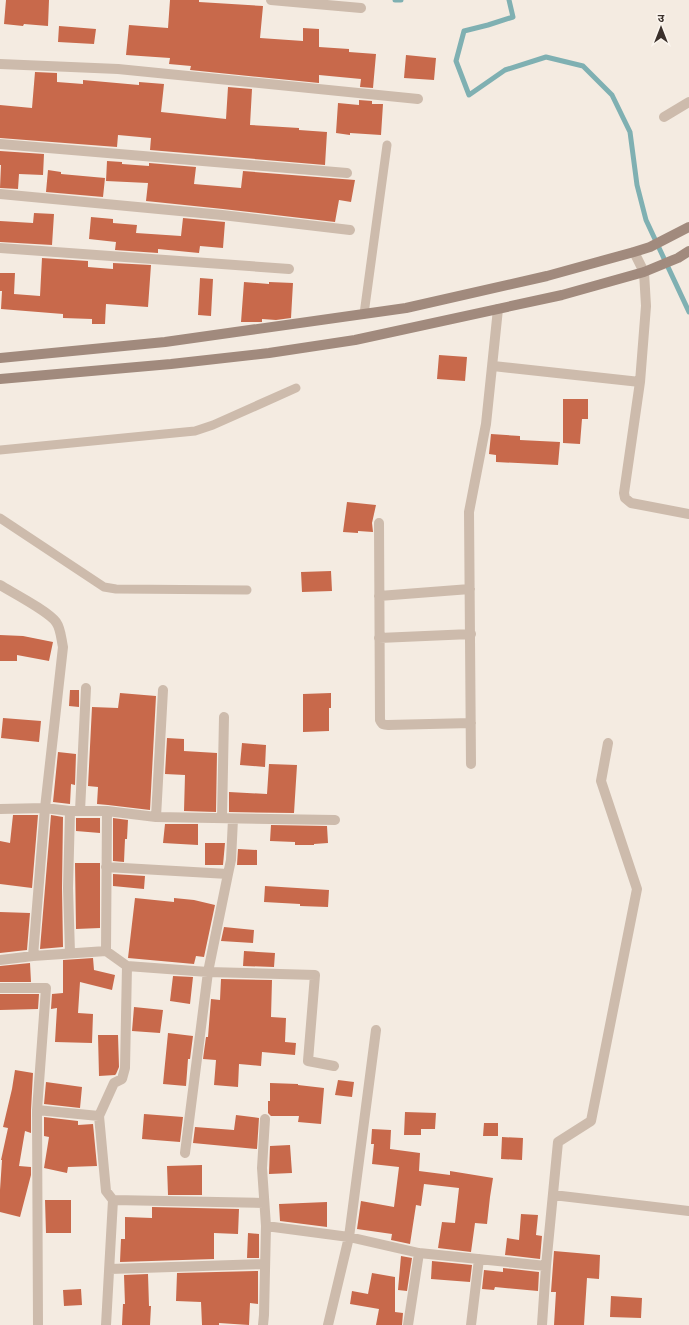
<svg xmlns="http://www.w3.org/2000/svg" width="689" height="1325" viewBox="0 0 689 1325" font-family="'DM Sans','Noto Sans Devanagari',sans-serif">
<rect width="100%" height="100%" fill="#f4ebe1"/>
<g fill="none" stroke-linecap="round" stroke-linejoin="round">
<path stroke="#7fb0b2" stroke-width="5" d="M 395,0 L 401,0
M 509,0 L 513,17 L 488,25 L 464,31 L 456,61 L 469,95 L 505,70 L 546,57 L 583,66 L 612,95 L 630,132 L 637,185 L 646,220 L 689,312"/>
</g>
<path fill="#c8694b" d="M 6,0 L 49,0 L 48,26 L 24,24 L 23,26 L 4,24 Z
M 170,0 L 199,0 L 199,2 L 263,6 L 260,38 L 303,41 L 303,28 L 319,29 L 319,47 L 349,49 L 349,52 L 376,54 L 373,88 L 360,87 L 361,79 L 319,75 L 319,83 L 190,70 L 191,66 L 169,64 L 170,58 L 126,55 L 129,25 L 168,28 Z
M 59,26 L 96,29 L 94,44 L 58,42 Z
M 406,55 L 436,58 L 434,80 L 404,78 Z
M 35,72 L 57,73 L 57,82 L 83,84 L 83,80 L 139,85 L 139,82 L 164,84 L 161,112 L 226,119 L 228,87 L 252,89 L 250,125 L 299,128 L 299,130 L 327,132 L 325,165 L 150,150 L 151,138 L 118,135 L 117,147 L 0,138 L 0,105 L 32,108 Z
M 359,100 L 372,101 L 372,104 L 383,104 L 381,135 L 350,133 L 350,135 L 336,133 L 338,103 L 359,105 Z
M 0,151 L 44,154 L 43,175 L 19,174 L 18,189 L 0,188 L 1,165 L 0,165 Z
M 107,161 L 122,162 L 122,164 L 149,166 L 149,163 L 196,167 L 194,184 L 241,188 L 243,171 L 355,180 L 351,202 L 339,200 L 335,222 L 223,209 L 146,201 L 148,183 L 106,181 Z
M 48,170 L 61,172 L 61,174 L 105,178 L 103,197 L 46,192 Z
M 34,213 L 54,214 L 52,245 L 0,242 L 0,221 L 33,223 Z
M 91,217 L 113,219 L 113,223 L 137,225 L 136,233 L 181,236 L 183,218 L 225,222 L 223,248 L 200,246 L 199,253 L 158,249 L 158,253 L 115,250 L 116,242 L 89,239 Z
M 42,258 L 88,261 L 88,267 L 113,269 L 113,263 L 151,265 L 148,307 L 106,304 L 105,324 L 92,324 L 92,319 L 63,318 L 63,314 L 1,309 L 2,291 L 0,291 L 0,273 L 15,273 L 14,294 L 40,296 Z
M 200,278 L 213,279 L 211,316 L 198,315 Z
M 244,282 L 269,284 L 269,282 L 293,283 L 291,318 L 276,320 L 262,319 L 262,322 L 241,322 Z
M 439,355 L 467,357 L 465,381 L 437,379 Z
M 563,399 L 588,399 L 588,419 L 582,419 L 580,444 L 563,443 Z
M 491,434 L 520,436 L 520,440 L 560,442 L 558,465 L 496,462 L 496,455 L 489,454 Z
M 347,502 L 376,505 L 372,523 L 373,532 L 358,531 L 358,533 L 343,532 Z
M 331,571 L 332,591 L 302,592 L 301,572 Z
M 0,635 L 23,636 L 53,642 L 49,661 L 17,655 L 17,661 L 0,661 Z
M 70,690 L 79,690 L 79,707 L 69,706 Z
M 120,693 L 156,696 L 150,810 L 108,805 L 97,804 L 98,787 L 88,786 L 92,707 L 118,708 Z
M 331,693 L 331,708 L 329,708 L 329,731 L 303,732 L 303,694 Z
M 3,718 L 41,721 L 39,742 L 1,738 Z
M 167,738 L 184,739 L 184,751 L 217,753 L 216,812 L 184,811 L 185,775 L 165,774 Z
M 242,743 L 266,745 L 265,767 L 240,765 Z
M 58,752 L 76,754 L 75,785 L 71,784 L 70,804 L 53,802 Z
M 269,764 L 297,765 L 294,813 L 229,812 L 229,792 L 267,794 Z
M 13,815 L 38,815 L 32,888 L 0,884 L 0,841 L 10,843 Z
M 51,815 L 63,817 L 62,888 L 63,947 L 40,949 Z
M 76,818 L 100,818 L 100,833 L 76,831 Z
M 113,818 L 128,820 L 127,839 L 125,839 L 124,862 L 113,861 Z
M 165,824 L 198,824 L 198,845 L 163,843 Z
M 271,825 L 327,826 L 328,843 L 314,844 L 314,845 L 295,845 L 295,842 L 270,841 Z
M 205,843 L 225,843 L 223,865 L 205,865 Z
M 238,849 L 257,850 L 257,865 L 237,865 Z
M 75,863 L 100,863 L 100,928 L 76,929 Z
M 113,874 L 145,876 L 144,889 L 113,886 Z
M 265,886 L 329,890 L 328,907 L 300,906 L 300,904 L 264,902 Z
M 135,898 L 174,902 L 174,898 L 194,900 L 215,905 L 204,957 L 196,956 L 194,964 L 128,958 Z
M 0,912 L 30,913 L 27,950 L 0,953 Z
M 224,927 L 254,930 L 253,943 L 221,941 Z
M 244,951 L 275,953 L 274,967 L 243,966 Z
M 93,958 L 94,970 L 115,975 L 112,990 L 80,982 L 78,1013 L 93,1014 L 92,1043 L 55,1042 L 57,1008 L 51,1009 L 52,994 L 63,993 L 63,960 Z
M 30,963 L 31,982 L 0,982 L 0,966 Z
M 173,976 L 193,977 L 190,1004 L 170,1001 Z
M 221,979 L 272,980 L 271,1017 L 286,1018 L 285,1042 L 296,1043 L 295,1055 L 262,1052 L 261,1066 L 239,1064 L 238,1087 L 214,1085 L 216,1060 L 203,1059 L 206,1037 L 208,1037 L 211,999 L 220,1000 Z
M 0,994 L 39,994 L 38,1009 L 0,1010 Z
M 134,1007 L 163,1010 L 160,1033 L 132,1031 Z
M 168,1033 L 193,1036 L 190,1059 L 188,1059 L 186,1086 L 163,1084 Z
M 98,1035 L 118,1035 L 119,1067 L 116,1074 L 115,1075 L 99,1076 Z
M 15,1070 L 33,1073 L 31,1110 L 31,1133 L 25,1131 L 19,1166 L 31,1167 L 31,1175 L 20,1217 L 0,1212 L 0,1190 L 2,1160 L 1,1160 L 8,1128 L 3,1127 L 12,1089 Z
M 338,1080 L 354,1082 L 352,1097 L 335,1095 Z
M 46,1082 L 82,1087 L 80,1108 L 44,1104 Z
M 270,1083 L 298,1084 L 298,1085 L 324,1088 L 321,1124 L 298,1122 L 299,1116 L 271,1116 L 268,1113 L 268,1101 L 270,1101 Z
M 405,1112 L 436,1113 L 435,1129 L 421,1129 L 421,1135 L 404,1135 Z
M 144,1114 L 183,1117 L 180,1142 L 142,1139 Z
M 236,1115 L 259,1118 L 257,1149 L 193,1143 L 195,1127 L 234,1130 Z
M 44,1117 L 78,1121 L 78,1125 L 93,1124 L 97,1166 L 68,1167 L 67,1173 L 44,1168 L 49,1137 L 44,1136 Z
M 484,1123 L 498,1123 L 498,1136 L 483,1136 Z
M 372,1129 L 391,1130 L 390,1149 L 420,1153 L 419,1171 L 450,1175 L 450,1171 L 493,1178 L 490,1197 L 487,1224 L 475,1223 L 471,1252 L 438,1248 L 442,1222 L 455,1223 L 459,1188 L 424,1184 L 421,1206 L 416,1205 L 410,1244 L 391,1240 L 392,1234 L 357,1229 L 361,1201 L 394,1207 L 399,1167 L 372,1164 L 374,1144 L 371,1144 Z
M 502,1137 L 523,1138 L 522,1160 L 501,1159 Z
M 290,1145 L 292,1173 L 269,1174 L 270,1146 Z
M 202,1165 L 202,1195 L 168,1195 L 167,1166 Z
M 45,1200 L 71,1200 L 71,1233 L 46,1233 Z
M 327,1202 L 327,1227 L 280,1221 L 279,1204 Z
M 152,1207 L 239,1209 L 238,1234 L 214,1233 L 214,1259 L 120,1262 L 121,1239 L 125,1239 L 125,1217 L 152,1218 Z
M 521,1214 L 538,1215 L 536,1235 L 542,1236 L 540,1259 L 505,1255 L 507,1238 L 519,1240 Z
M 248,1233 L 259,1234 L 259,1258 L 247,1258 Z
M 554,1251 L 600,1255 L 599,1279 L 587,1278 L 584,1325 L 554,1325 L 556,1292 L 551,1292 Z
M 401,1256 L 412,1258 L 407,1291 L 398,1290 Z
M 432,1261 L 472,1265 L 470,1282 L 431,1279 Z
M 503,1268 L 539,1272 L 538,1291 L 495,1287 L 494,1290 L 482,1289 L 484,1270 L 503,1272 Z
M 258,1271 L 258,1304 L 250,1303 L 249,1325 L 219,1323 L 219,1325 L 202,1325 L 201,1302 L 176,1301 L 177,1273 Z
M 372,1273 L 395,1277 L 395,1312 L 403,1313 L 402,1325 L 376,1325 L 379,1309 L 350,1304 L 352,1291 L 368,1294 Z
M 148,1274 L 149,1306 L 151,1306 L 150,1325 L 122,1325 L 123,1304 L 125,1304 L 124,1275 Z
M 81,1289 L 82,1305 L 64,1306 L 63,1290 Z
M 611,1296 L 642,1298 L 641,1318 L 610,1317 Z"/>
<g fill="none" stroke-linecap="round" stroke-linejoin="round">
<path stroke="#cdbbac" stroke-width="9" d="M 364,314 L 387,145
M 0,450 L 195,431 L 213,425 L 296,388
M 0,518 L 104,587 L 116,589 L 247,590"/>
<path stroke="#cdbbac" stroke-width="10" d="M 271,0 L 361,8
M 0,64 L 118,69 L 418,99
M 664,117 L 689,102
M 0,144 L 347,173
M 0,194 L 222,215 L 350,230
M 0,248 L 289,269
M 634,252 L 644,272 L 646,306 L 640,382
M 493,366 L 640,382 L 624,493 L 625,498 L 631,503 L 689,514
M 379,523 L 380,720 C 382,725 384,725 388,725 L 471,723
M 0,585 C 13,593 48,611 56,622 C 61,629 61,638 63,647 L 45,808 L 33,956
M 379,596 L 470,589
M 379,638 L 471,634
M 471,764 L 469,512 L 486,424 L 498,309
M 0,809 L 45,808 L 70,811 L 107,811 L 156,817 L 335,820
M 80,811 L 86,688
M 156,817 L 163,690
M 222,818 L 224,717
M 106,867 L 228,874 L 231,860 L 233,819
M 106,951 L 107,811
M 70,953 L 68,888 L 70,811
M 0,960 L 33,956 L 106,951 L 127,966 L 208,972 L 315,975 L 308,1061 L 334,1066
M 0,988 L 46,988 L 37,1110 L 99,1116
M 37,1110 L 38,1325
M 185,1153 L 208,972 L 228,874
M 553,1195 L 689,1211
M 113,1200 L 264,1203
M 266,1226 L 349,1237 L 419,1253 L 546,1266
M 110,1269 L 265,1264
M 106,1325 L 113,1200 L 106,1191 L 99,1116 L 114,1083 L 122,1079 L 125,1068 L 127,966
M 263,1325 L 264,1315 L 266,1226 L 262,1168 L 265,1119
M 328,1325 L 349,1237 L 376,1030
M 408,1325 L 419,1253
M 471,1325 L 479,1259
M 542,1325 L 546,1266 L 558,1142 L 591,1121 L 637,889 L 601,781 L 608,743"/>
<path stroke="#a18a7d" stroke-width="10" d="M 0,358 L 165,342 L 406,308 L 547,276 L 634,252 L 650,247 L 689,227
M 0,379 L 171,364 L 269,353 L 355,340 L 562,295 L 644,272 L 678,258 L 689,251"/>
</g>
<g transform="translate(661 28)" stroke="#fbf5ee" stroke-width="3" paint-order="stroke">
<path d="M0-3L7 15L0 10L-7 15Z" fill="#3b302b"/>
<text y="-6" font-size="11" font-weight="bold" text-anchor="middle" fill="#3b302b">उ</text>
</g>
</svg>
